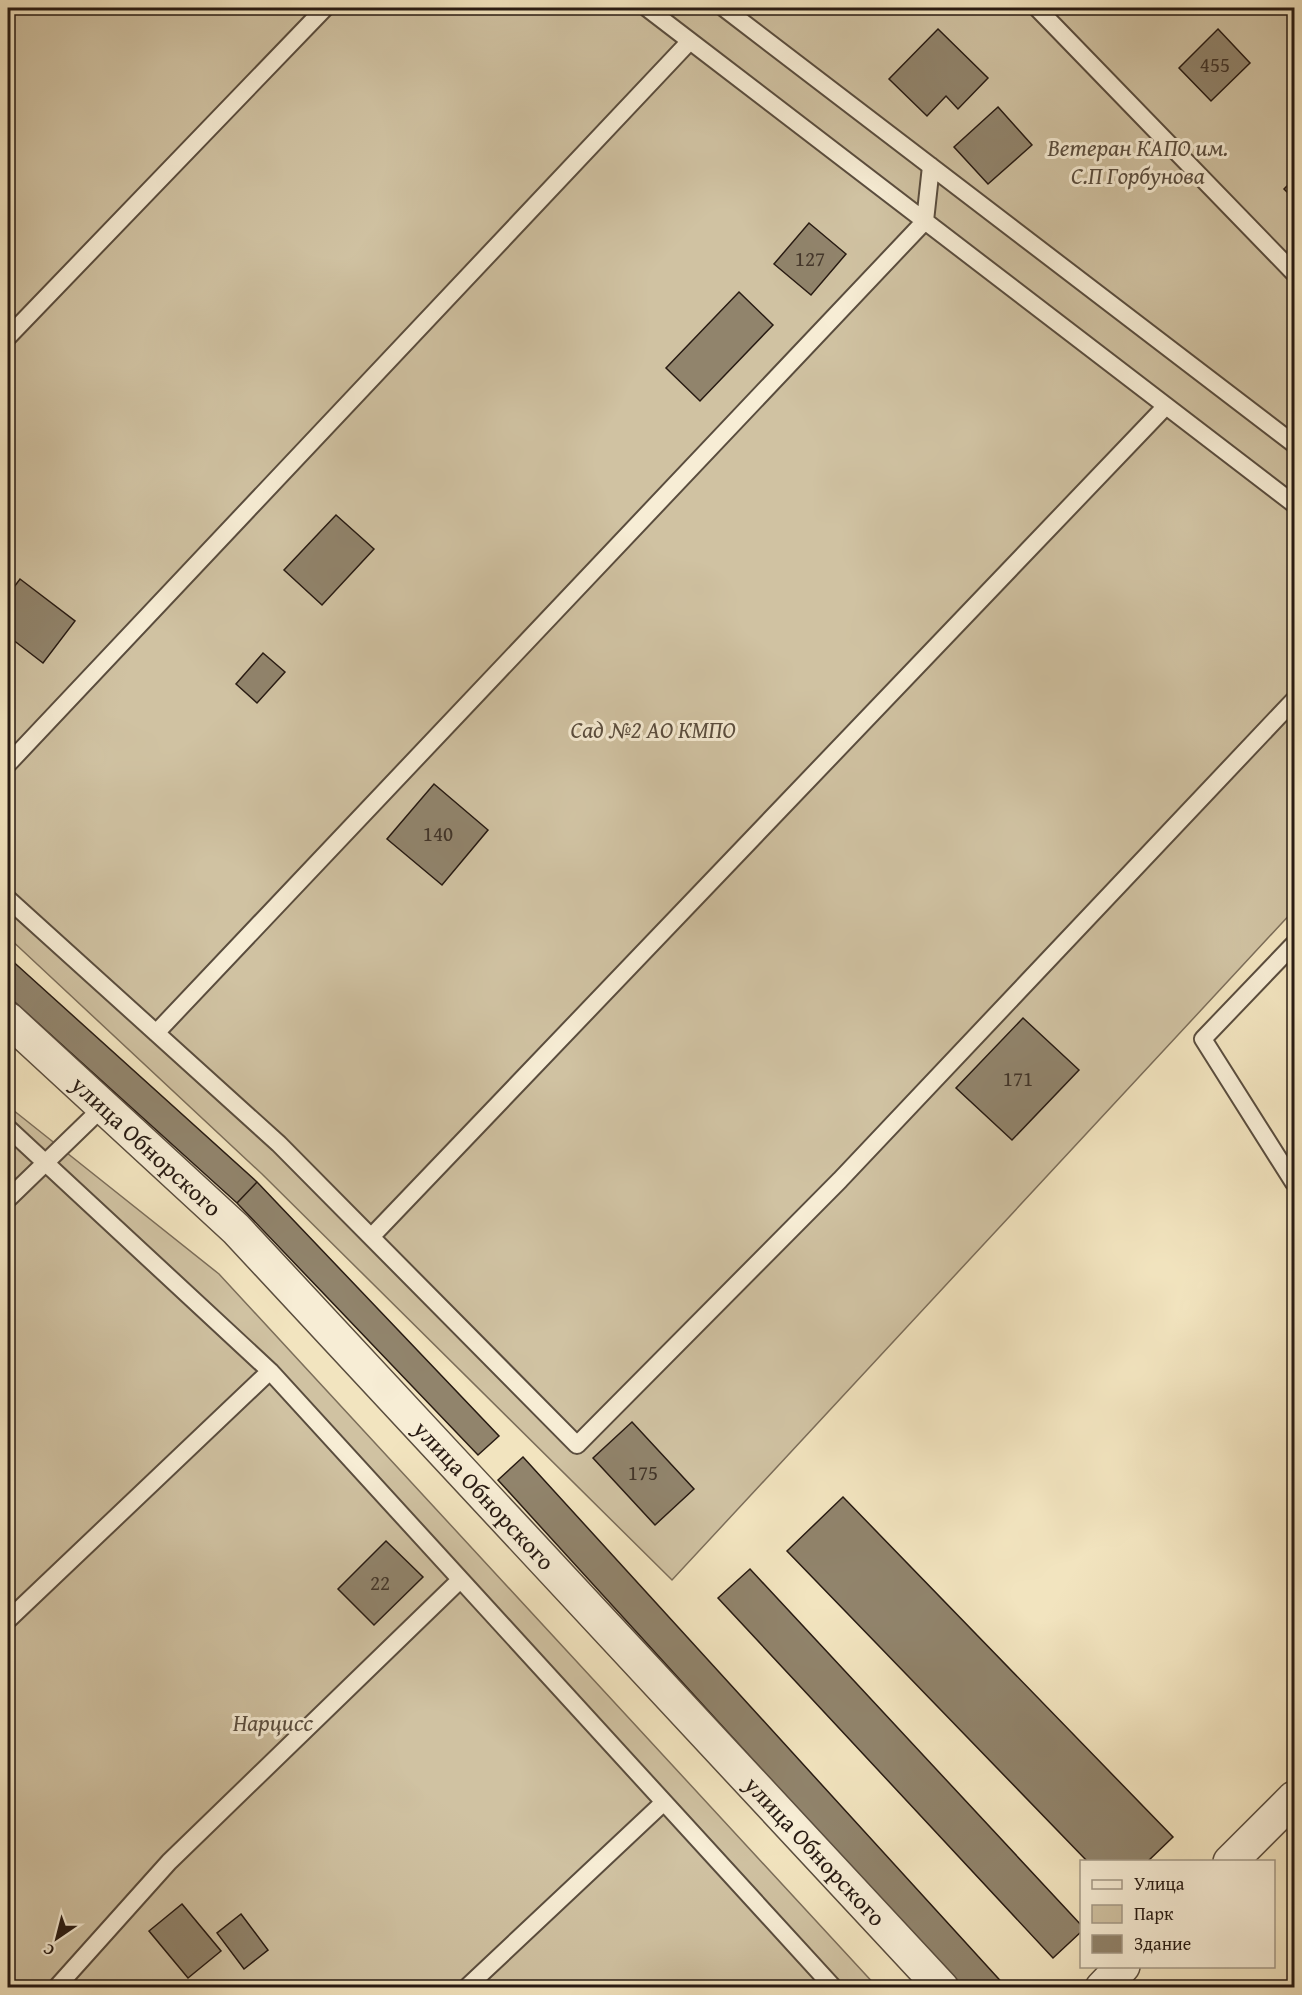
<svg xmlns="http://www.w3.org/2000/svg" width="1302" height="1995" viewBox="0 0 1302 1995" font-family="'Gentium Book Plus',serif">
<rect width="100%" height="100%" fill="#f2e4bf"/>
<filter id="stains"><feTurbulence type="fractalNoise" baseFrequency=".00333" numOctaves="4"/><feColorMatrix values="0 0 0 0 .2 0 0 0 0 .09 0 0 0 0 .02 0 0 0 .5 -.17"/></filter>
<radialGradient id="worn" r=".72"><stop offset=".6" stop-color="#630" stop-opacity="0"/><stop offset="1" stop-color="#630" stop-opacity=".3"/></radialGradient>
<path fill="#d0c2a2" stroke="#7c6e5a" stroke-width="1.5" d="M 8,8 L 1294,8 L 1294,910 L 672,1580 L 262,1174 L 8,937 Z
M 8,1106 L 219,1274 L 877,1987 L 8,1987 Z"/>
<path fill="#91846c" stroke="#281b13" stroke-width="1.5" d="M 938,29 L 988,78 L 958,109 L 946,96 L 927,116 L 889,79 Z
M 1218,29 L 1250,63 L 1211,101 L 1179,68 Z
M 998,107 L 1032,145 L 988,184 L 954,147 Z
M 1294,179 L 1294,199 L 1284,189 Z
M 809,223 L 846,254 L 811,295 L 774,264 Z
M 739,292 L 773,325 L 700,401 L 666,368 Z
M 336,515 L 374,549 L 322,605 L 284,570 Z
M 20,579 L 75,621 L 43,663 L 8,636 L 8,595 Z
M 263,653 L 285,672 L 257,703 L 236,684 Z
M 434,784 L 488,830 L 442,885 L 387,839 Z
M 8,957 L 257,1182 L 237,1203 L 8,996 Z
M 1023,1018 L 1079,1070 L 1012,1140 L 956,1088 Z
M 257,1182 L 499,1436 L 478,1455 L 237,1203 Z
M 632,1422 L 694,1489 L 655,1525 L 593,1458 Z
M 523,1457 L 1007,1988 L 961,1988 L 498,1480 Z
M 843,1497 L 1173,1837 L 1147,1862 L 1088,1862 L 787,1551 Z
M 386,1541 L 423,1577 L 374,1625 L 338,1589 Z
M 750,1569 L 1082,1926 L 1082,1931 L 1053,1958 L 718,1598 Z
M 182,1904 L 221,1951 L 188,1978 L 149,1931 Z
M 241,1914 L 268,1950 L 244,1969 L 217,1933 Z"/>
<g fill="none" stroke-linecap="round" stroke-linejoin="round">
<g stroke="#5a4d3e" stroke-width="20">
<path id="lane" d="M 647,8 L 1294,504
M 724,8 L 1294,444
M 1037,8 L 1294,273
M 8,337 L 325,8
M 8,764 L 690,41
M 8,899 L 279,1144 L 577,1445 L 840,1180 L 1294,700
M 1294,944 L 1203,1039 L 1294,1183
M 156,1033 L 925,221 L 931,166
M 8,1128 L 270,1371 L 834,1988
M 8,1199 L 103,1107
M 371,1237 L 1166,406
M 8,1620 L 270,1371
M 56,1988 L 169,1862 L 460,1580
M 466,1988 L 664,1802"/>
</g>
<g stroke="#5a4d3e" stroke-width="36">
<g id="street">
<path id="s1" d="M 8,1019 L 236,1229 L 942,1988"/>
<path d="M 1230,1862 L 1294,1798"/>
<path d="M 1102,1988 L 1123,1966"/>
</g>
</g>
<use href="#lane" stroke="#f7edd5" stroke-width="16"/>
<use href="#street" stroke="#f7edd5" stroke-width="33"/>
</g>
<g text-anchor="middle" stroke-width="6" stroke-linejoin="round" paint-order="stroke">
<g font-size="21" fill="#423529">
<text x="1215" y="72">455</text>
<text x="810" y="266">127</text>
<text x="438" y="841">140</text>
<text x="1018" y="1086">171</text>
<text x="643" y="1480">175</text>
<text x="380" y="1590">22</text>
</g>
<g font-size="24" font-style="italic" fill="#5a4d3e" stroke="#f7edd5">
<text x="1138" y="156">Ветеран КАПО им.<tspan x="1138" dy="28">С.П Горбунова</tspan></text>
<text x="653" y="738">Сад №2 АО КМПО</text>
<text x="273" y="1731">Нарцисс</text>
</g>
<g font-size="24" fill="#281b13" stroke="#f7edd5">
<text dy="8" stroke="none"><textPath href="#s1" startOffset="188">улица Обнорского</textPath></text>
<text dy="8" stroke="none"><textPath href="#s1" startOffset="674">улица Обнорского</textPath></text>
<text dy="8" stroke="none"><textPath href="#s1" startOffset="1160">улица Обнорского</textPath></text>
</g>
</g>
<rect width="1302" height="1995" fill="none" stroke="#f2e4bf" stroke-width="30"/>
<rect x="9" y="9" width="1284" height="1977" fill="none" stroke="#281b13" stroke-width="3"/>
<rect x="15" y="15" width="1272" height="1965" fill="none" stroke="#281b13" stroke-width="1.5"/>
<rect x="1080" y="1860" width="195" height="108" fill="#f7edd5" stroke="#a49987" stroke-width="1.5"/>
<rect x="1092" y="1880" width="30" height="9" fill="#f7edd5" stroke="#a49987" stroke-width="1.5"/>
<text x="1134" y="1890" font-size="18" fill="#281b13">Улица</text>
<rect x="1092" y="1905" width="30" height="18" fill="#d0c2a2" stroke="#a49987" stroke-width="1.5"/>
<text x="1134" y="1920" font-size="18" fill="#281b13">Парк</text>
<rect x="1092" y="1935" width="30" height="18" fill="#91846c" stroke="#a49987" stroke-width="1.5"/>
<text x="1134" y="1950" font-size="18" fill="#281b13">Здание</text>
<g transform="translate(57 1938) rotate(215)" stroke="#f7edd5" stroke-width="4.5" paint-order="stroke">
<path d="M0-4.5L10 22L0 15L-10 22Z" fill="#281b13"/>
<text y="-9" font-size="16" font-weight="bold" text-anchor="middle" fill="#281b13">С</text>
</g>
<rect width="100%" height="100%" filter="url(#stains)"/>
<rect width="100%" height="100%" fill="url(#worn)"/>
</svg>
